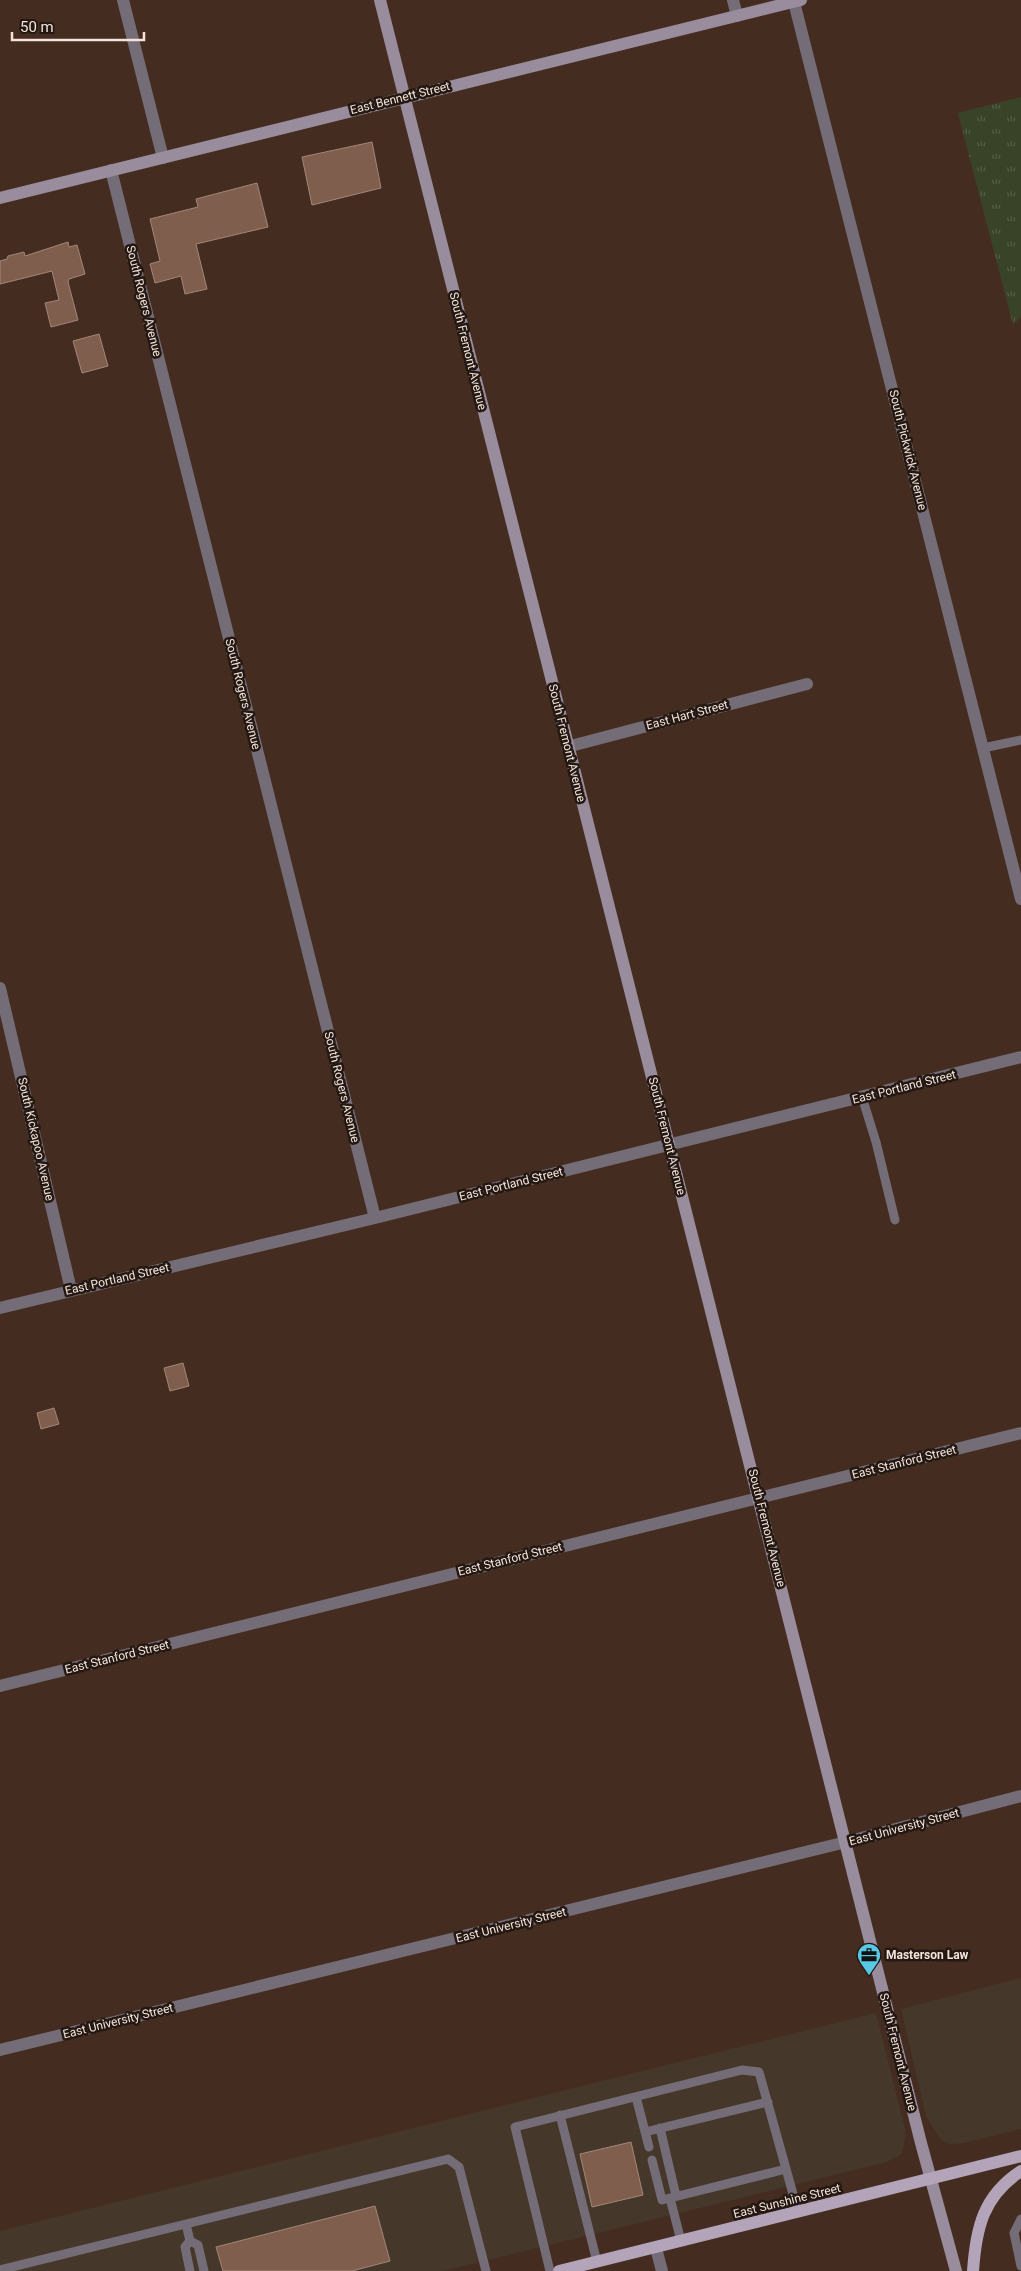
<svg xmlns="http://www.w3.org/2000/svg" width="1021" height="2271" viewBox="0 0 1021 2271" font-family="Roboto,sans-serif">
<defs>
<pattern id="grass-tufts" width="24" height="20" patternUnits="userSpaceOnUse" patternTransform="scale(1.25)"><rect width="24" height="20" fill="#394328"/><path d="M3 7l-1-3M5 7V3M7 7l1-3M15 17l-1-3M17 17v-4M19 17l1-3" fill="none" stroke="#565e47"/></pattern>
</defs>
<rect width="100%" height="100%" fill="#442d20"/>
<path fill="#46372b" d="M 1021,1978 L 1021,2129 L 963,2143 L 951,2144 L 941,2140 L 926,2116 L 901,2009 Z
M 876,2013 L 906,2133 L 902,2154 L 887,2162 L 443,2271 L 0,2271 L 0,2231 Z"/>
<path fill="url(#grass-tufts)" d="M 1021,97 L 1021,317 L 1013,325 L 958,113 Z"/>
<path fill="#7f5e4d" stroke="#a38778" d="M 372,142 L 381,188 L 312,205 L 302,157 Z
M 257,183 L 268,227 L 196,244 L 207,289 L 185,294 L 181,276 L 155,283 L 150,264 L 160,261 L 150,219 L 198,207 L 196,199 Z
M 68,242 L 69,247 L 77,245 L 85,274 L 69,279 L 68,282 L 78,320 L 51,327 L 45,303 L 59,300 L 52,271 L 0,284 L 0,261 L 7,259 L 8,256 L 24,252 L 25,256 Z
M 99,334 L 108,366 L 82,373 L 73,341 Z
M 183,1363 L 189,1386 L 170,1391 L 164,1368 Z
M 54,1408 L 59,1424 L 41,1429 L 37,1413 Z
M 631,2142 L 643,2195 L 592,2207 L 580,2154 Z
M 375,2206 L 390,2261 L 352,2271 L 223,2271 L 216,2247 Z"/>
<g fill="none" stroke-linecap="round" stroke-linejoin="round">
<path stroke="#746c77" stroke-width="9" d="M 983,748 L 1021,740
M 862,1097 L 876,1142 L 895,1220
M 636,2097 L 649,2147
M 560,2115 L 597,2262
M 660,2128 L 676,2196
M 645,2132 L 768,2102
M 652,2160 L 662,2200 L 670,2198 L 681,2241
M 670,2198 L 786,2169
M 1021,2219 L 1014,2233 L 1021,2266
M 190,2241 L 186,2224 L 448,2159 L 459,2167 L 486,2271
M 0,2270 L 186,2224
M 190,2271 L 185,2247 L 190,2241 L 198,2245 L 204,2271
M 550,2271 L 515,2127 L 742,2070 L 759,2072 L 798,2212"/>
<path stroke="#746c77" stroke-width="12" d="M 123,0 L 163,158
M 733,0 L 737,16
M 794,2 L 1021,899
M 111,170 L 375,1218
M 567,747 L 807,684
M 0,988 L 71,1290
M 0,1308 L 375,1218 L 1021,1057
M 0,1686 L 1021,1433
M 0,2050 L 846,1842 L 1021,1796
M 656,2248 L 662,2271"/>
<path stroke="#988c9d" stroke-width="12" d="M 380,0 L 921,2143 L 956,2271
M 0,198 L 801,0"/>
<path stroke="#b3a4ba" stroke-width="12" d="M 559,2271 L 1021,2156
M 973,2271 C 976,2228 983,2196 1021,2171"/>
</g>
<defs>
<g id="office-pin" transform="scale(1.25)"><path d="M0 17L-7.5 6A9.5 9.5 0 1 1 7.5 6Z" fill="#59c8e5" stroke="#231812"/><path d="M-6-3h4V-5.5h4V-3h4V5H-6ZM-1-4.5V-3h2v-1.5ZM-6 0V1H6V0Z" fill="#111"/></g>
</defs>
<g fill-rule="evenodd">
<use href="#office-pin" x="869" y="1955"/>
</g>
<g text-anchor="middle" stroke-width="5" stroke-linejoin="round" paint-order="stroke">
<g font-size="12" fill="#f3e3db" stroke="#231812">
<text transform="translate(400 98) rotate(-14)" y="4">East Bennett Street</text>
<text transform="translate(144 301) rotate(76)" y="4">South Rogers Avenue</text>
<text transform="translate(468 351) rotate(76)" y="4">South Fremont Avenue</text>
<text transform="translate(908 450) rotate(76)" y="4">South Pickwick Avenue</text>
<text transform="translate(243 694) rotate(76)" y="4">South Rogers Avenue</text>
<text transform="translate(687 715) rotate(-15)" y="4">East Hart Street</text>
<text transform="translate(567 743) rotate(76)" y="4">South Fremont Avenue</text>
<text transform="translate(342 1087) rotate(76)" y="4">South Rogers Avenue</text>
<text transform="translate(904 1087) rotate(-14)" y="4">East Portland Street</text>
<text transform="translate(667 1136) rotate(76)" y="4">South Fremont Avenue</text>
<text transform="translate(36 1139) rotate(77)" y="4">South Kickapoo Avenue</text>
<text transform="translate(511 1184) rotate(-14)" y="4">East Portland Street</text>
<text transform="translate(117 1279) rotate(-13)" y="4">East Portland Street</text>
<text transform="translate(904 1462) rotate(-14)" y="4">East Stanford Street</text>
<text transform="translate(767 1528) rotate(76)" y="4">South Fremont Avenue</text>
<text transform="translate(510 1559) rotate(-14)" y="4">East Stanford Street</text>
<text transform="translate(117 1657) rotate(-14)" y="4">East Stanford Street</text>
<text transform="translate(904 1827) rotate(-15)" y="4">East University Street</text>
<text transform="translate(511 1925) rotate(-14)" y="4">East University Street</text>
<text transform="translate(118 2021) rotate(-14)" y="4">East University Street</text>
<text transform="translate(898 2052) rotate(76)" y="4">South Fremont Avenue</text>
<text transform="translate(787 2201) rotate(-14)" y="4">East Sunshine Street</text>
</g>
<g font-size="12" font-weight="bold" fill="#f3e3db" stroke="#231812" text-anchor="start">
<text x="886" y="1959">Masterson Law</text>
</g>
</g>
<path d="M12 32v8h132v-8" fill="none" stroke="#f3e3db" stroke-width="2.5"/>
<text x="20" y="32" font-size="15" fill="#f3e3db" stroke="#231812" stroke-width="4" paint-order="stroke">50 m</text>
</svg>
